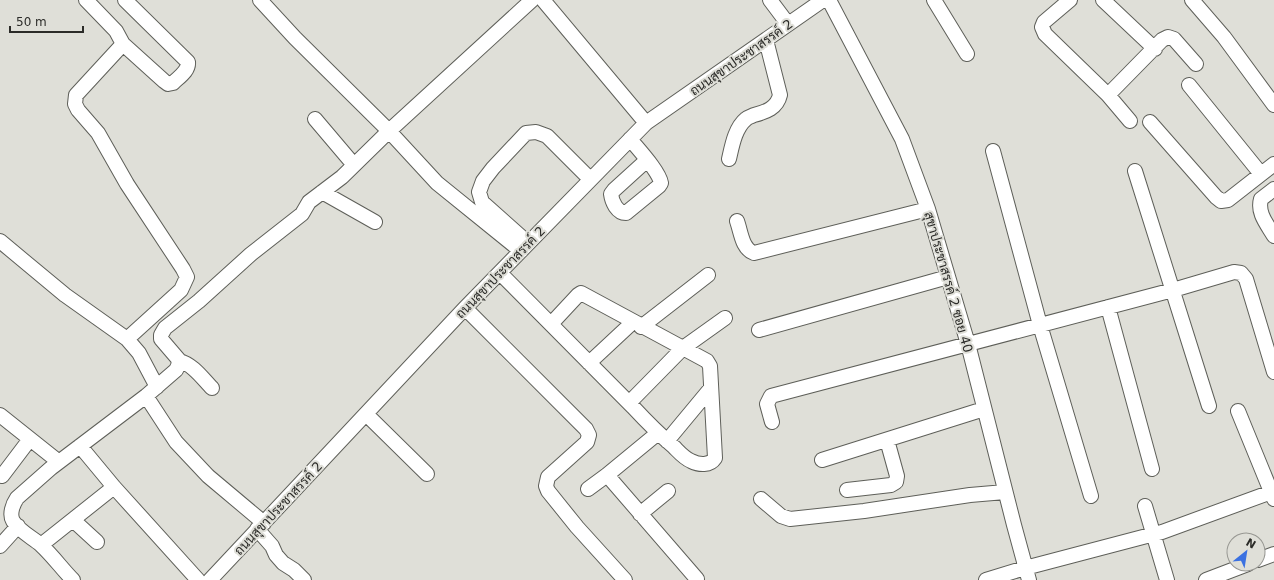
<svg xmlns="http://www.w3.org/2000/svg" width="1274" height="580" viewBox="0 0 1274 580" font-family="'DejaVu Sans',Sarabun,sans-serif">
<rect width="100%" height="100%" fill="#dfdfd8"/>
<g fill="none" stroke-linecap="round" stroke-linejoin="round">
<g stroke="#5e5f59" stroke-width="16">
<path id="minor" d="M 86,0 L 116,31 L 123,44 L 164,81 L 168,84 L 173,83 C 179,77 189,71 188,62 L 125,0
M 260,0 L 295,38 L 389,131 L 437,183 L 521,251
M 543,0 L 646,123
M 770,0 L 788,24
M 829,0 L 902,139 L 928,209 L 968,344 L 1014,525 L 1029,580
M 934,0 L 967,54
M 1070,0 L 1044,22 L 1042,27 L 1045,34 L 1108,95 L 1130,121
M 1103,0 L 1155,49
M 1192,0 L 1224,37 L 1274,105
M 123,44 L 76,95 L 75,104 L 78,110 L 98,133 L 127,184 L 183,269 L 187,277 L 181,290 L 127,339
M 1189,85 L 1261,174
M 1108,95 L 1162,40 L 1168,37 L 1174,39 L 1196,64
M 315,119 L 354,165
M 1150,122 L 1216,197 L 1221,201 L 1228,200 L 1274,164
M 630,139 C 638,149 659,171 661,183 L 659,186 L 626,213 C 617,213 612,202 611,194 L 614,190 L 647,160
M 993,151 L 1040,325 L 1091,496
M 729,159 C 732,146 735,128 746,119 C 748,117 752,116 754,115 C 766,112 777,108 780,95 L 766,40
M 1135,171 L 1209,406
M 1274,189 L 1261,199 C 1257,213 1267,224 1274,236
M 322,192 L 375,222
M 737,221 C 741,232 742,249 754,253 L 928,209
M 0,241 L 65,295 L 127,339 L 139,353 L 157,387
M 528,243 L 482,202 L 479,192 L 483,181 L 493,168 L 526,133 L 536,132 L 547,136 L 590,179
M 500,273 C 544,317 588,362 633,407 C 646,421 660,435 674,447 C 679,452 684,458 691,461 C 699,465 710,466 715,458 L 710,366 L 707,361 L 581,293 L 578,295 L 551,324
M 1108,307 L 1152,469
M 465,308 L 586,429 L 589,435 L 587,442 L 548,477 L 546,486 L 548,491 L 577,527 L 625,580
M 641,327 L 708,275
M 759,330 L 948,277
M 179,361 C 193,364 203,379 212,388
M 589,363 L 633,322
M 146,396 L 176,442 L 208,476 L 264,523
M 629,403 L 683,348 L 725,318
M 1238,411 L 1274,499
M 366,414 L 427,474
M 0,415 L 59,462
M 772,422 L 767,404 L 771,396 L 1173,290 L 1234,272 L 1241,273 L 1246,279 L 1274,372
M 667,441 L 711,388
M 80,446 L 114,487 L 198,580
M 822,460 L 984,409
M 607,475 L 697,579
M 2,476 L 30,439
M 588,489 L 607,475 L 658,433
M 847,490 L 891,485 L 896,482 L 897,476 L 887,440
M 761,499 L 781,516 L 790,519 L 864,511 L 970,495 L 1005,492
M 1145,506 L 1167,580
M 640,514 L 668,491
M 73,520 L 97,542
M 257,529 L 272,546 L 276,555 L 283,563 L 294,570 L 304,580
M 41,545 L 114,487
M 0,546 L 18,526
M 1258,560 L 1274,554
M 73,580 C 62,569 53,556 41,545 C 33,538 19,531 13,521 C 9,514 13,504 17,498 L 51,468 L 146,396 L 176,370 L 178,366 L 179,360 L 161,339 L 161,335 L 165,328 L 199,301 L 251,254 L 302,214 L 309,202 L 342,177 L 389,131 L 532,0
M 210,580 L 465,308 L 646,123 L 823,0
M 986,580 L 1025,568 L 1162,532 L 1274,491
M 1206,580 L 1248,564"/>
</g>
<use href="#minor" stroke="#fff" stroke-width="14"/>
</g>
<g text-anchor="middle" stroke-width="4" stroke-linejoin="round" paint-order="stroke">
<g font-size="13" fill="#2b2b28" stroke="#dfdfd8">
<text transform="translate(741 57) rotate(-35)" y="5">ถนนสุขาประชาสรรค์ 2</text>
<text transform="translate(500 272) rotate(-46)" y="5">ถนนสุขาประชาสรรค์ 2</text>
<text transform="translate(949 282) rotate(74)" y="5">สุขาประชาสรรค์ 2 ซอย 40</text>
<text transform="translate(278 508) rotate(-47)" y="5">ถนนสุขาประชาสรรค์ 2</text>
</g>
</g>
<g transform="translate(1246 552) rotate(30)"><circle r="19" fill="#dfdfd8" stroke="#979792"/>
<path d="M0-3L7 15L0 10L-7 15Z" fill="#3b71e1"/>
<text y="-6" font-size="11" font-weight="bold" text-anchor="middle" fill="#2b2b28">N</text>
</g>
<path d="M10 26v6h73v-6" fill="none" stroke="#2b2b28" stroke-width="2"/>
<text x="16" y="26" font-size="12" fill="#2b2b28" stroke="#dfdfd8" stroke-width="3" paint-order="stroke">50 m</text>
</svg>
